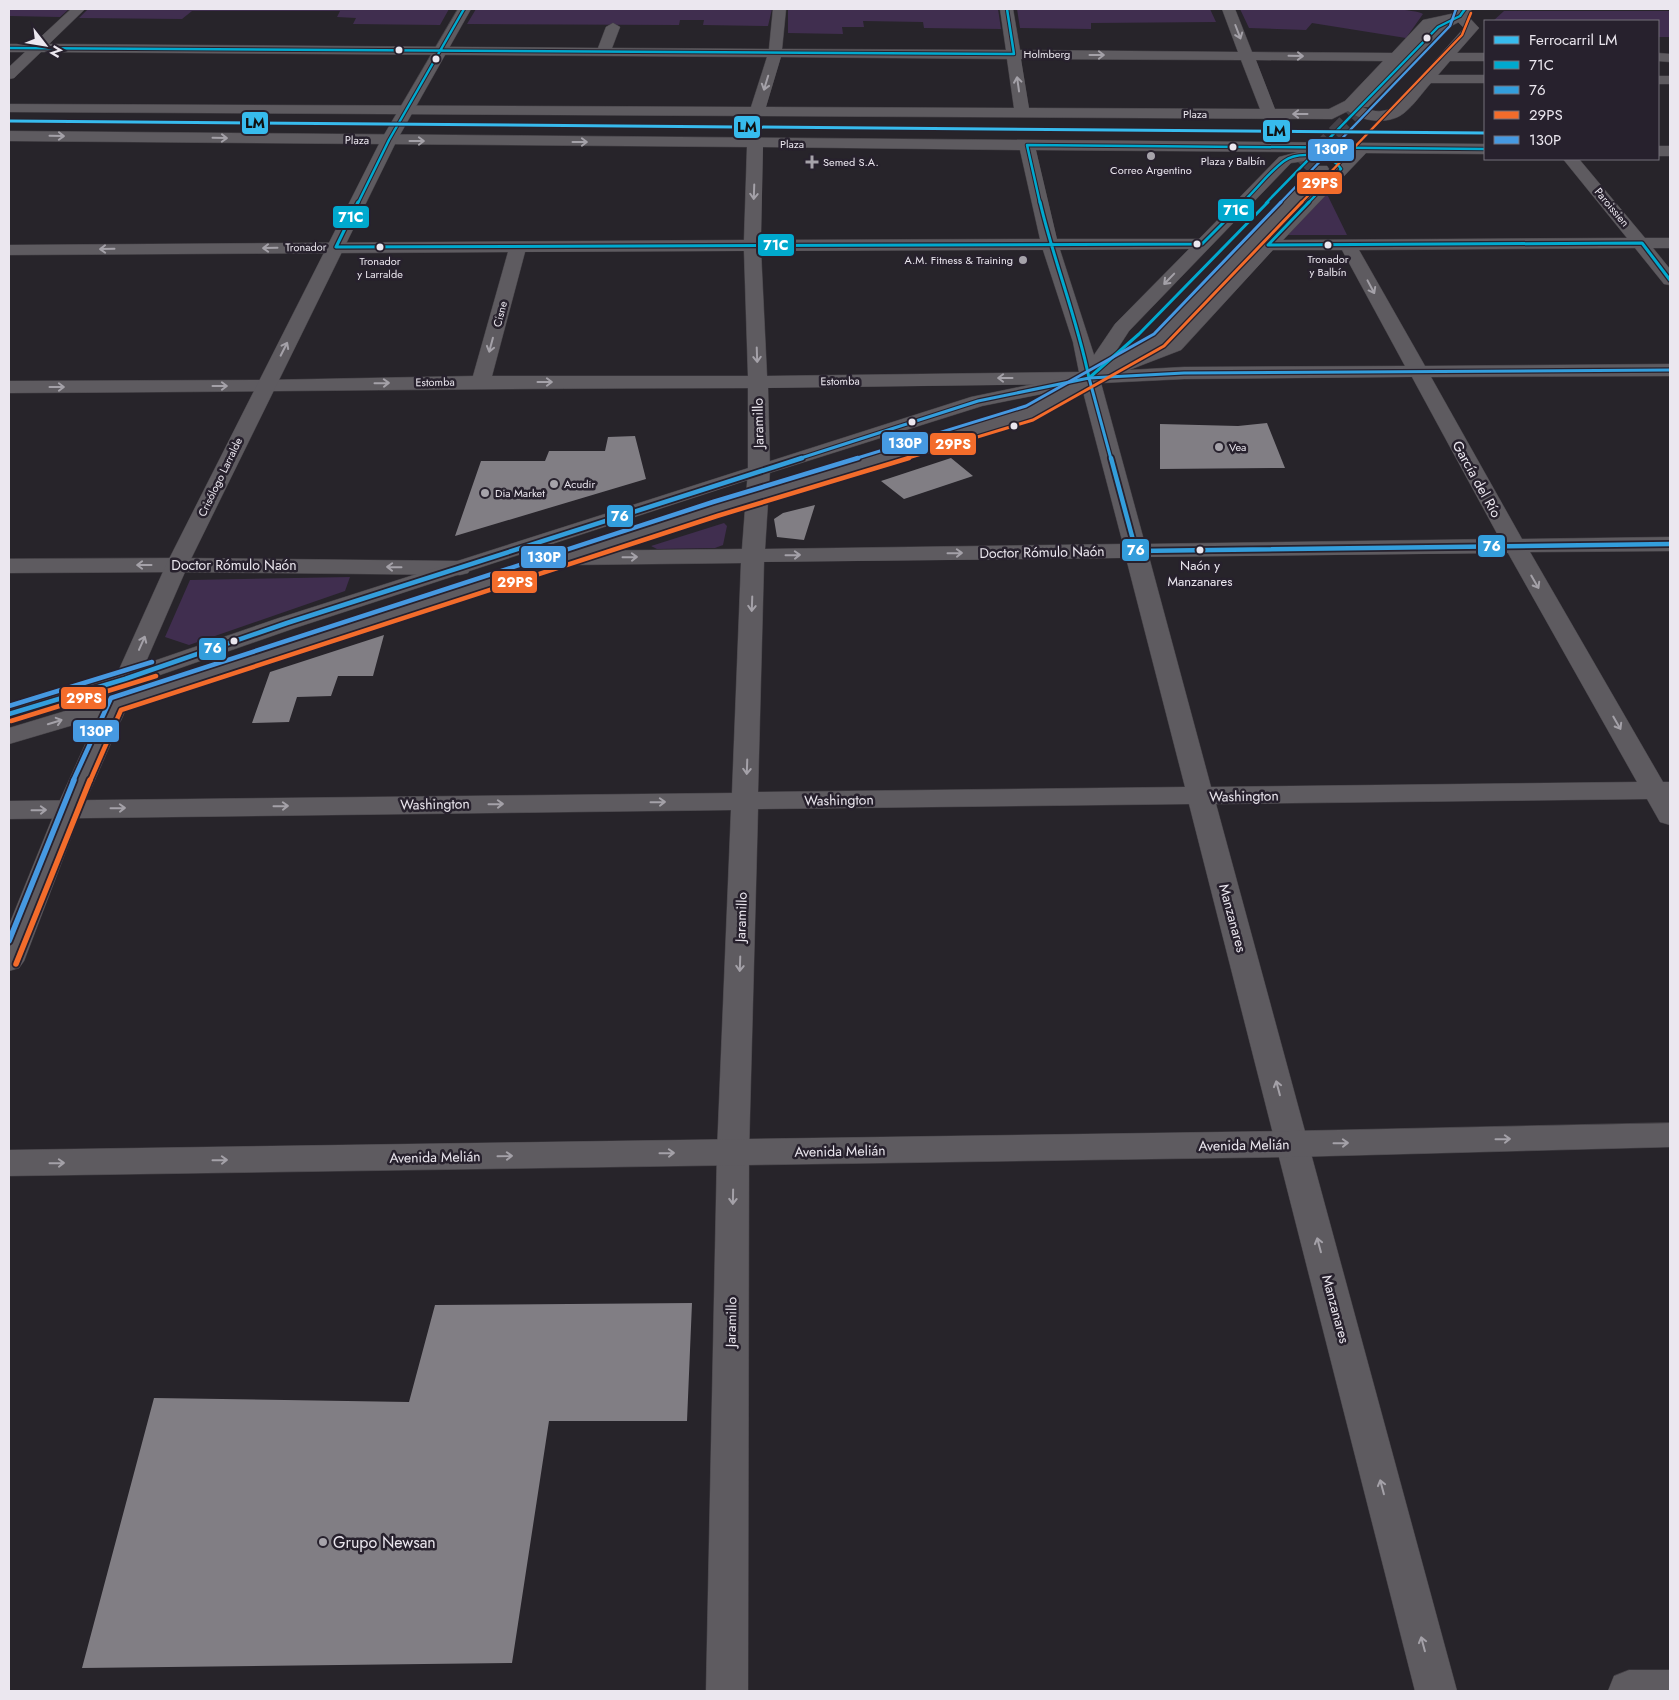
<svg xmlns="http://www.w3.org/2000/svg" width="1679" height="1700" viewBox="0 0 1679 1700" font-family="Jost,sans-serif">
<rect width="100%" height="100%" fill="#27242a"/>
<path fill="#402e4f" d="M 9,9 L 69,9 L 60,17 L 9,16 Z
M 88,9 L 449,9 L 440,25 L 353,24 L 356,18 L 337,17 L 340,11 L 192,11 L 182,19 L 79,18 Z
M 476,9 L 772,9 L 768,26 L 703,25 L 704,20 L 680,20 L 679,25 L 467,24 Z
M 788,9 L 998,9 L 1001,29 L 924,28 L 923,22 L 863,21 L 864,27 L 842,27 L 843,34 L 788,33 Z
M 1017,9 L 1210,9 L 1216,22 L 1091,23 L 1091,29 L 1020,28 Z
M 1240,9 C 1268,9 1407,4 1423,14 L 1406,38 L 1312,23 L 1306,30 L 1249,28 Z
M 1504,11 L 1670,11 L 1670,37 L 1658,37 L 1658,21 L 1493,21 Z
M 1325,190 L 1347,235 L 1285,235 Z
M 724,523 L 727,526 L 723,545 L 715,548 L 657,549 L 651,546 Z
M 350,577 L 345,591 L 189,645 L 165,637 L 190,580 Z"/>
<path fill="#817e84" d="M 1267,423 L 1285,468 L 1160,469 L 1160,424 L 1238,426 Z
M 635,436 L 646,479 L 455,536 L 481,461 L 545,461 L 549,451 L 605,451 L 608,437 Z
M 951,458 L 973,476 L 904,499 L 881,481 Z
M 815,505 L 804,540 L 777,537 L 774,519 L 783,513 Z
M 384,635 L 373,676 L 338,676 L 331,696 L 297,697 L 289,722 L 252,723 L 270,672 Z
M 692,1303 L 687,1421 L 549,1421 L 512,1663 L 82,1668 L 154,1398 L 409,1402 L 435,1305 Z"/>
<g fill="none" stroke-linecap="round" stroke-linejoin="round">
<path stroke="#444148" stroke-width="15" stroke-dasharray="15 8" stroke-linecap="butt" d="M 1302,166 L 1363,104"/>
<g stroke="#444146" stroke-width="1">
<path id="street" d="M 71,9 L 85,9 L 49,44 L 598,48 L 606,27 L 613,23 L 620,27 L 612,48 L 769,49 L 773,9 L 786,9 L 782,49 L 1006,50 L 1000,9 L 1013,9 L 1020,50 L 1238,52 L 1222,9 L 1235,9 L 1252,52 L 1392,53 L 1423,20 L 1460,12 L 1465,13 L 1479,28 L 1457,53 L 1485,53 L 1485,61 L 1450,61 L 1438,75 L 1485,75 L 1485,83 L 1431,83 C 1422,93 1414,105 1404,113 C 1390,125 1362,122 1348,111 L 1332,119 L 9,112 L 9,104 L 751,107 L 767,57 L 41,52 L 14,78 L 9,79 L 9,67 L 25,52 L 9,52 L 9,44 L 33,44 ZM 1457,21 L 1464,28 L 1393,108 C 1381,113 1370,112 1359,105 L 1358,104 L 1433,26 ZM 781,57 L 1007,59 L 1014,108 L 766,107 ZM 1021,59 L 1241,60 L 1260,109 L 1029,108 ZM 1256,60 L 1383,61 L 1345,101 L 1329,109 L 1275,109 Z
M 1658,53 L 1670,54 L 1670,62 L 1658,61 Z
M 1658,76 L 1670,76 L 1670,84 L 1658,84 Z
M 9,131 L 1485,144 L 1485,154 L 1366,153 L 1283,240 L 1627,238 L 1563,159 L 1579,159 L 1645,238 L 1670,238 L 1670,248 L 1653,248 L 1670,269 L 1670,285 L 1664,284 L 1635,248 L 1359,250 L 1425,366 L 1670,364 L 1670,376 L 1431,377 L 1522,539 L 1670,537 L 1670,551 L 1530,552 L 1663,782 L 1670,782 L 1670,825 L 1660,822 L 1647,799 L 1216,804 L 1457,1691 L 1415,1691 L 1189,804 L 758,809 L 749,1152 L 748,1691 L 706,1691 L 717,1152 L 731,810 L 9,819 L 9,801 L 732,793 L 741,563 L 564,565 L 556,563 L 553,558 L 556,553 L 564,551 L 742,549 L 748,470 L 748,388 C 502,388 255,392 9,393 L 9,381 L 266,380 L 473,376 L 508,252 L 9,255 L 9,245 L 744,240 L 747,147 L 9,141 ZM 763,147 L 1020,150 L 1040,239 L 761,240 ZM 1036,150 L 1298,152 L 1279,157 L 1199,239 L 1057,239 ZM 1315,152 L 1349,152 L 1167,342 L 1107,365 L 1129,331 L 1291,163 L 1317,159 L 1319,156 ZM 1189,249 L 1115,324 L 1094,355 L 1060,250 ZM 1043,250 L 1073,342 L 1079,372 L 767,376 L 761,251 ZM 1273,250 L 1342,250 L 1405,366 L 1184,367 L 1129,370 L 1181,350 ZM 744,251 L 748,376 L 492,376 L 525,252 ZM 1412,377 L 1500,539 L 1145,544 L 1101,383 L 1184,379 ZM 1081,384 L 1123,544 L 765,549 L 770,470 L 768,388 ZM 1508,553 L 1637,782 L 1211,787 L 1149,557 ZM 1126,558 L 1185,787 L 758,792 L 764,562 Z
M 1658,146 L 1670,146 L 1670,156 L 1658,156 Z
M 177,558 L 460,561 L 468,563 L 471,568 L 468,573 L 460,575 L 177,572 L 9,573 L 9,559 Z
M 1629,1670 L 1670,1670 L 1670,1691 L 1608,1691 L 1614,1676 Z"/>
</g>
<g stroke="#444146" stroke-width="1">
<path id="secondary" d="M 458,9 L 471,9 L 397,140 L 188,565 L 145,664 L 279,618 L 971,397 L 1063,378 L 1071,381 L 1152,336 L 1315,166 L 1327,166 L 1329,169 L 1166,344 L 1036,417 L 723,514 L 126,709 L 82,809 L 24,961 L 19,968 L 9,971 L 9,925 L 56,809 L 97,718 L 9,744 L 9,728 L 105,699 L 108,692 L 9,722 L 9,706 L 117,674 L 166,565 L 381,140 ZM 1052,392 L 1022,409 L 707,504 L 134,690 L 137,683 L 295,628 L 766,474 L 982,406 Z
M 1458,9 L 1472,9 L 1465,19 L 1443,30 L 1368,107 L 1358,107 L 1356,104 L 1358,101 L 1433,24 L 1455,13 Z
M 1670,1123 L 1670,1147 L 1292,1157 L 9,1176 L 9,1150 L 1292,1131 Z"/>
</g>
<use href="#street" fill="#5e5b60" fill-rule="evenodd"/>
<use href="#secondary" fill="#5e5b60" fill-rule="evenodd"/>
<g stroke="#27212d" stroke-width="4.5">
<path id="bus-1-far1" d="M 9,48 L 1014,54 L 1007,9
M 358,203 L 389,140 L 464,9
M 1040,203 L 1027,145 L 1485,149
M 1242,203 C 1256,190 1269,172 1284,161 C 1298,151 1332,154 1341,169 L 1308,203
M 1266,203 L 1438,27 L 1460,16 L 1465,9"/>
</g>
<g stroke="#27212d" stroke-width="5.5">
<path id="bus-1" d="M 358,202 L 336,247 L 1202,244 L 1244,202
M 1040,202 C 1054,262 1077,318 1089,378
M 1268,245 L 1309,202
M 1268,245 L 1642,243 L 1670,280
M 1089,378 L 1139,334 L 1268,202"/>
</g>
<g stroke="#27212d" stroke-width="5.5">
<path id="bus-2-far1" d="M 1089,378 L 1111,459
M 798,459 L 978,401 L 1089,378 L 1184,373 L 1670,370"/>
</g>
<g stroke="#27212d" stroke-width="8">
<path id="bus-2" d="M 1111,458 L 1136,551 L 1670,544
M 9,714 L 125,679 L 287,623 L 802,458"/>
</g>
<g stroke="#27212d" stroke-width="4.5">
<path id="bus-3-far3" d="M 1301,203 L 1462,35 L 1471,13"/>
</g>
<g stroke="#27212d" stroke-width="5.5">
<path id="bus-3-far2" d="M 905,459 L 1033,420 L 1164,346 L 1302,202"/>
</g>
<g stroke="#27212d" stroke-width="8">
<path id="bus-3-far1" d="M 11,721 L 156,676
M 90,781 L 121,710 L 717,516 L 909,458"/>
</g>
<g stroke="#27212d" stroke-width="9">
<path id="bus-3" d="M 16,964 L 90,780"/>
</g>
<g stroke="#27212d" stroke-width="4.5">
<path id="bus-4-far3" d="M 1280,203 L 1450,26 L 1456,9"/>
</g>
<g stroke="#27212d" stroke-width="5.5">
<path id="bus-4-far2" d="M 854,459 L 1026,406 L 1154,334 L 1281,202"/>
</g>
<g stroke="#27212d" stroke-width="8">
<path id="bus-4-far1" d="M 9,706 L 152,662
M 73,781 L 111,698 L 713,502 L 858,458"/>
</g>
<g stroke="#27212d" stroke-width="9">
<path id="bus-4" d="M 9,941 L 74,780"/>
</g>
<use href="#bus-1-far1" stroke="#00a9ce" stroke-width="2.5"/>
<use href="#bus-1" stroke="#00a9ce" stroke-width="3"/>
<use href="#bus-2-far1" stroke="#339edc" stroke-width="3"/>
<use href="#bus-2" stroke="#339edc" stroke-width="4.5"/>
<use href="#bus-3-far3" stroke="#f36c2b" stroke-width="2.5"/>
<use href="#bus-3-far2" stroke="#f36c2b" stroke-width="3"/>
<use href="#bus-3-far1" stroke="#f36c2b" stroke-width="4.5"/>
<use href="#bus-3" stroke="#f36c2b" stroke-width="5.5"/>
<use href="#bus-4-far3" stroke="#4699e1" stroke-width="2.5"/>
<use href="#bus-4-far2" stroke="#4699e1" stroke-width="3"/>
<use href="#bus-4-far1" stroke="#4699e1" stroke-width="4.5"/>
<use href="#bus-4" stroke="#4699e1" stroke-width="5.5"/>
<g stroke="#27212d" stroke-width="5">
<path id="rail-1" d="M 9,121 L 1485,133"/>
</g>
<use href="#rail-1" stroke="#37bbed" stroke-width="3"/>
</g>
<defs><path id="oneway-shaft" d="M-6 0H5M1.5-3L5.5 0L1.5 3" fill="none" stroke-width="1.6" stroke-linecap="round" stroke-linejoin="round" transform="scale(1.25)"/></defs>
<g stroke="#a4a1a8">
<use href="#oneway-shaft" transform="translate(1238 32) rotate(69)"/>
<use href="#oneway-shaft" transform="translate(1097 55)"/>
<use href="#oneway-shaft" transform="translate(1296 56) rotate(1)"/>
<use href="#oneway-shaft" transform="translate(766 83) rotate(107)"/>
<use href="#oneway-shaft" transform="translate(1018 84) rotate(-98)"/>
<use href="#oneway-shaft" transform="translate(1300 114) rotate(-180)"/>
<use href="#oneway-shaft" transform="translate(57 136) rotate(1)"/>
<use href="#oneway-shaft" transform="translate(220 138) rotate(1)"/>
<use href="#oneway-shaft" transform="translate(417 141)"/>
<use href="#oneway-shaft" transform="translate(580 142)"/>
<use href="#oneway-shaft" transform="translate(754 192) rotate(92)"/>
<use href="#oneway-shaft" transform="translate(270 248) rotate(179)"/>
<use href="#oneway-shaft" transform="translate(107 249) rotate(179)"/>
<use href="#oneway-shaft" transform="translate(1169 279) rotate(134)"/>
<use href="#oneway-shaft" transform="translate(1371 287) rotate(62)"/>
<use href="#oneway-shaft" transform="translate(491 345) rotate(105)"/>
<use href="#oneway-shaft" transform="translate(284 349) rotate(-63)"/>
<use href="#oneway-shaft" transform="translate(757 355) rotate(88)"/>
<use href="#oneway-shaft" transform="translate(1005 378) rotate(180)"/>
<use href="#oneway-shaft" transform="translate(545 382)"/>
<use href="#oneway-shaft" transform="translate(382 383) rotate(-1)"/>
<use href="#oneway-shaft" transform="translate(220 386)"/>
<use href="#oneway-shaft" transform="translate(57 387)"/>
<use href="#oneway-shaft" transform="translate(955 553) rotate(-1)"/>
<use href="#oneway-shaft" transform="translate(793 555) rotate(-1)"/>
<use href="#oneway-shaft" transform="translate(630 557) rotate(-1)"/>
<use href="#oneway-shaft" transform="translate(144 565) rotate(180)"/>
<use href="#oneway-shaft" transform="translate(394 567) rotate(-179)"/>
<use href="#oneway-shaft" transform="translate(1535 582) rotate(60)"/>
<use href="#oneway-shaft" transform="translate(752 604) rotate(92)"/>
<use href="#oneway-shaft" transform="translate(142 643) rotate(-66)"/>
<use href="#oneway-shaft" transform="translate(55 722) rotate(-17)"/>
<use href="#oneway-shaft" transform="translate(1617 723) rotate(60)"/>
<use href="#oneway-shaft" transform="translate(747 767) rotate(92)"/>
<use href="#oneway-shaft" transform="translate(658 802) rotate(-1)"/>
<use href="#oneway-shaft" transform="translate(496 804) rotate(-1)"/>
<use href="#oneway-shaft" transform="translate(281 806) rotate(-1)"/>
<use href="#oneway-shaft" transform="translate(118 808) rotate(-1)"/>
<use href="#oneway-shaft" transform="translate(39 810) rotate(-1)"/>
<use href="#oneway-shaft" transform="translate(740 964) rotate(92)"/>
<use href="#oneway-shaft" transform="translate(1278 1088) rotate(-105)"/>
<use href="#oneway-shaft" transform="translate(1503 1139) rotate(-1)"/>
<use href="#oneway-shaft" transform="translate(1341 1143) rotate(-1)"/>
<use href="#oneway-shaft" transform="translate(667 1153) rotate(-1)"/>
<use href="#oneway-shaft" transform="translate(505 1156) rotate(-1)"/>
<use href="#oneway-shaft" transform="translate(220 1160) rotate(-1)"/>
<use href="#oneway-shaft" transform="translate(57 1163) rotate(-1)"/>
<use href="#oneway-shaft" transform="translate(733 1197) rotate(91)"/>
<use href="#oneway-shaft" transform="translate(1319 1245) rotate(-105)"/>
<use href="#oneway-shaft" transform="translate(1382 1487) rotate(-105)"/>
<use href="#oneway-shaft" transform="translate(1423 1644) rotate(-105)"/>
</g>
<g fill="#ebe7ef" stroke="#27212d" stroke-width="2">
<circle cx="1427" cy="38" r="4.5"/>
<circle cx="399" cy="50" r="4.5"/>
<circle cx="436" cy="59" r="4.5"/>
<circle cx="1233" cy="147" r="4.5"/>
<circle cx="1197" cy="244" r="4.5"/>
<circle cx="1328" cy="245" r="4.5"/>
<circle cx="380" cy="247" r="4.5"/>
<circle cx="912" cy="422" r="4.5"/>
<circle cx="1014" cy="426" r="4.5"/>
<circle cx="1200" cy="550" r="4.5"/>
<circle cx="234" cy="641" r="4.5"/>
</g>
<g fill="#a6a3aa" stroke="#27212d" stroke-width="2">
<circle cx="1151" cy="156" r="5"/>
<path d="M809.5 154.5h5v5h5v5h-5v5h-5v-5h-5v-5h5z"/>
<circle cx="1023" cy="260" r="5"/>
<circle cx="1219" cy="447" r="5"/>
<circle cx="554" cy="484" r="5"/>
<circle cx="485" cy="493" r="5"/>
<circle cx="323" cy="1542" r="5"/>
</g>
<g text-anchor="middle" stroke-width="5" stroke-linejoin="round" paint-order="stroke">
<g font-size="11" fill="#ebe7ef" stroke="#27212d">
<text x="1047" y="58">Holmberg</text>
<text x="1195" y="118">Plaza</text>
<text transform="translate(357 140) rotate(1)" y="4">Plaza</text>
<text x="792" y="148">Plaza</text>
<text transform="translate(1612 207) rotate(50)" y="4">Paroissien</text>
<text transform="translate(306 247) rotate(-1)" y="4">Tronador</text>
<text transform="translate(500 314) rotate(-75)" y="4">Cisne</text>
<text transform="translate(840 381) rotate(-1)" y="4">Estomba</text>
<text transform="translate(435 382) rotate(-1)" y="4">Estomba</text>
<text transform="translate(220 477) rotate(-64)" y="4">Crisólogo Larralde</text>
</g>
<g font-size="11" fill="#ebe7ef" stroke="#27212d">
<text x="1233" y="165">Plaza y Balbín</text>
<text x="1328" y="263">Tronador<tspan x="1328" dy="13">y Balbín</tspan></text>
<text x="380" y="265">Tronador<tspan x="380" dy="13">y Larralde</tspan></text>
</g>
<g font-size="11" fill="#ebe7ef" stroke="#27212d" text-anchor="start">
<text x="823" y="166">Semed S.A.</text>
<text x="1151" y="174" text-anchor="middle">Correo Argentino</text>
<text x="1013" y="264" text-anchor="end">A.M. Fitness &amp; Training</text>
<text x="1229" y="451">Vea</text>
<text x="564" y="488">Acudir</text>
<text x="495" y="497">Dia Market</text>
</g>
<g font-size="13" fill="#ebe7ef" stroke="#27212d">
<text x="1200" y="570">Naón y<tspan x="1200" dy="16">Manzanares</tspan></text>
</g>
<g font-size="14" fill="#ebe7ef" stroke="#27212d">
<text transform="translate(758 423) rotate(-91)" y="5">Jaramillo</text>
<text transform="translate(1477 479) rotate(61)" y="5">García del Río</text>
<text transform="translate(1042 552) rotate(-1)" y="5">Doctor Rómulo Naón</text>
<text x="234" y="570">Doctor Rómulo Naón</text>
<text transform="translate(1244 796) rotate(-1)" y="5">Washington</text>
<text transform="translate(839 800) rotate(-1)" y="5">Washington</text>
<text transform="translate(435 804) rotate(-1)" y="5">Washington</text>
<text transform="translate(741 917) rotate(-88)" y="5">Jaramillo</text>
<text transform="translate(1233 918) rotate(75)" y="5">Manzanares</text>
<text transform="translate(1244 1145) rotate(-1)" y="5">Avenida Melián</text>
<text transform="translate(840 1151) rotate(-1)" y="5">Avenida Melián</text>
<text transform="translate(435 1157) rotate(-1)" y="5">Avenida Melián</text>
<text transform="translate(1336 1309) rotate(75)" y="5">Manzanares</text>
<text transform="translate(731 1322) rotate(-89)" y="5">Jaramillo</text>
</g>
<g font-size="16" fill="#ebe7ef" stroke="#27212d" text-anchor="start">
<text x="333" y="1548">Grupo Newsan</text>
</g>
</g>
<g stroke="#27212d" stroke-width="2">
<rect x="241" y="111" width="28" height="24" rx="5" fill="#37bbed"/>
<rect x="733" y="115" width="28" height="24" rx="5" fill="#37bbed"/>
<rect x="1262" y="119" width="29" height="24" rx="5" fill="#37bbed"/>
<rect x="1307" y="138" width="48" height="24" rx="5" fill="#4699e1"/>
<rect x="1296" y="171" width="47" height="24" rx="5" fill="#f36c2b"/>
<rect x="1217" y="198" width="38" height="24" rx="5" fill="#00a9ce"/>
<rect x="332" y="205" width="38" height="24" rx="5" fill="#00a9ce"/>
<rect x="757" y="233" width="38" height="24" rx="5" fill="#00a9ce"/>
<rect x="881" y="431" width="48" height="24" rx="5" fill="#4699e1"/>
<rect x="929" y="432" width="48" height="24" rx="5" fill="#f36c2b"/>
<rect x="606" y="504" width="28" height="24" rx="5" fill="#339edc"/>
<rect x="1477" y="534" width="29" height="24" rx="5" fill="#339edc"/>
<rect x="1121" y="538" width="29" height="24" rx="5" fill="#339edc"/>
<rect x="520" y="545" width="47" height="24" rx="5" fill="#4699e1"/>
<rect x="491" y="570" width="47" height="24" rx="5" fill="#f36c2b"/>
<rect x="198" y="637" width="29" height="24" rx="5" fill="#339edc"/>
<rect x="60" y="686" width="47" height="24" rx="5" fill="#f36c2b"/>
<rect x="72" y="719" width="48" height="24" rx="5" fill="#4699e1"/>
</g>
<g font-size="14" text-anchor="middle" font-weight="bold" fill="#fff">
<text x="1331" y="154">130P</text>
<text x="1320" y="188">29PS</text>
<text x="1236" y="215">71C</text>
<text x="351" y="222">71C</text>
<text x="776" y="250">71C</text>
<text x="905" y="448">130P</text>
<text x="953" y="449">29PS</text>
<text x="620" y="521">76</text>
<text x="1492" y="551">76</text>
<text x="1136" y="555">76</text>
<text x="544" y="562">130P</text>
<text x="515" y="587">29PS</text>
<text x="213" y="653">76</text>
<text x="84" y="703">29PS</text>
<text x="96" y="736">130P</text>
</g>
<g font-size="14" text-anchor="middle" font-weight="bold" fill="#111">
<text x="255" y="128">LM</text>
<text x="747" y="132">LM</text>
<text x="1276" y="136">LM</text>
</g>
<rect width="1679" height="1700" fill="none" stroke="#ebe7ef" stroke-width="20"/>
<rect x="1484" y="20" width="175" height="140" fill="#27212d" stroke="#75707b"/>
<rect x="1494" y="36" width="25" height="8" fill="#37bbed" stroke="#75707b"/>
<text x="1529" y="45" font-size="15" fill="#ebe7ef">Ferrocarril LM</text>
<rect x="1494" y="61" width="25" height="8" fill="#00a9ce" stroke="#75707b"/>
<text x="1529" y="70" font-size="15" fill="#ebe7ef">71C</text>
<rect x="1494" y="86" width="25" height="8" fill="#339edc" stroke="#75707b"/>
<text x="1529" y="95" font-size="15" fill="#ebe7ef">76</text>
<rect x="1494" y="111" width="25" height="8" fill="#f36c2b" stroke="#75707b"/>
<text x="1529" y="120" font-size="15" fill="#ebe7ef">29PS</text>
<rect x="1494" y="136" width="25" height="8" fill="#4699e1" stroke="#75707b"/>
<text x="1529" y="145" font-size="15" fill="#ebe7ef">130P</text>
<g transform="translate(45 45) rotate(121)" stroke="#27212d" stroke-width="4" paint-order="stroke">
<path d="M0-4L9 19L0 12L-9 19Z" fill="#ebe7ef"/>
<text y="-8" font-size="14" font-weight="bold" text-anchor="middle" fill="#ebe7ef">N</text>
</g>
</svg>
